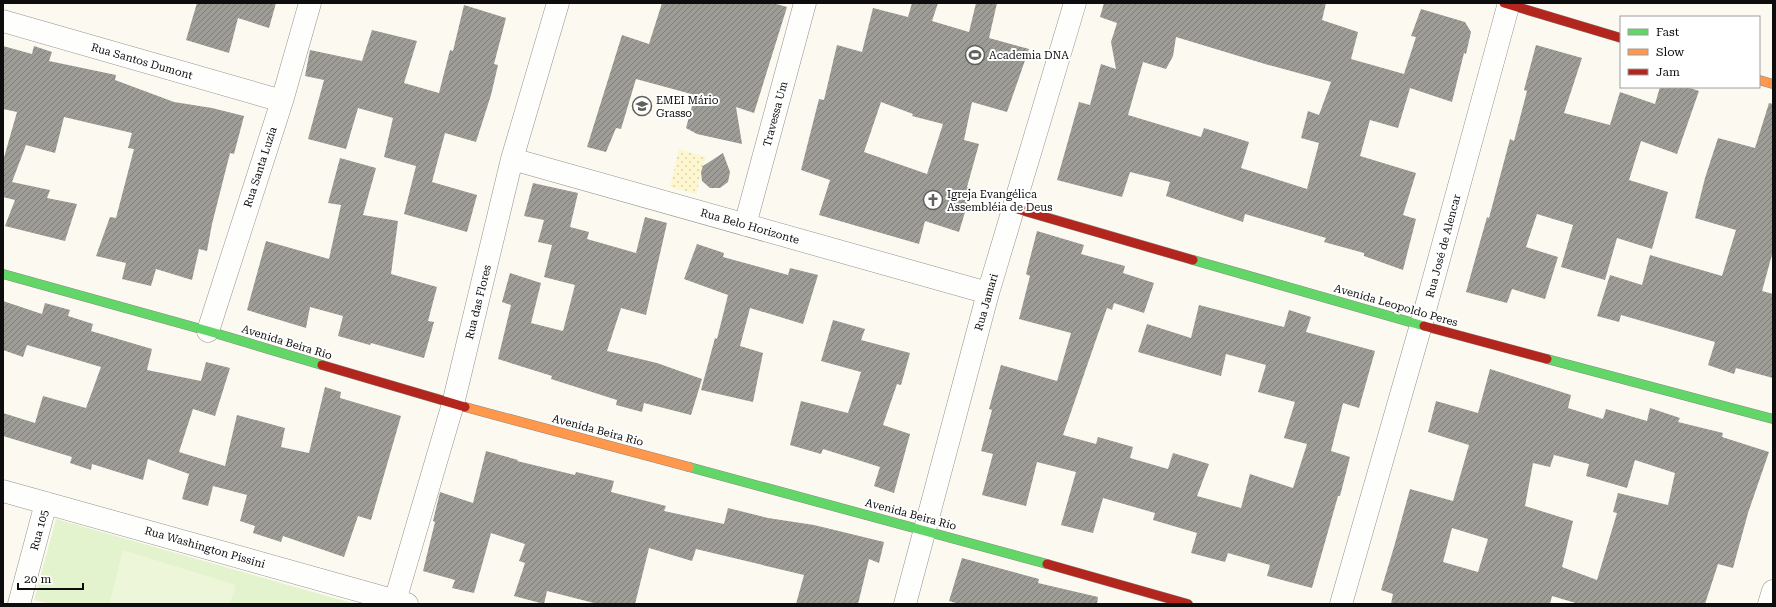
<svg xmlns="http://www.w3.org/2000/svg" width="1776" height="607" viewBox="0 0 1776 607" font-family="'Roboto Serif',serif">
<defs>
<pattern id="sand-dots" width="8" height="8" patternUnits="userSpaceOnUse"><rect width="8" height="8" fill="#fdf6cf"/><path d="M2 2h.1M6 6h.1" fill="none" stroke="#d8d2b1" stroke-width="1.8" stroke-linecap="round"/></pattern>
<pattern id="building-hatch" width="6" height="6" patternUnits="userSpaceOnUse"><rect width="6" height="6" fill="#9e9c96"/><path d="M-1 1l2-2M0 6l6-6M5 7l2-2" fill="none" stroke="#7f7e79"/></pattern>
</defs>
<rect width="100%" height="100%" fill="#fbf9f0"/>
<path fill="url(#sand-dots)" d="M 679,149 L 706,157 L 696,194 L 670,187 Z"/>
<path fill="#e2f3cd" d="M 56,519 L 355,604 L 50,604 L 34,600 Z"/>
<path fill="#edf6d8" d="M 123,550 L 236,585 L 230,604 L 109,604 Z"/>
<path fill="url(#building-hatch)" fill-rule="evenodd" d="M 197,3 L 276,3 L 269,28 L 238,18 L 229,53 L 186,40 Z
M 662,3 L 773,3 L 787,7 L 754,113 L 736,107 L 742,144 L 697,134 L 686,128 L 695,95 L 636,79 L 621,129 L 616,128 L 606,152 L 587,147 L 622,35 L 649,44 Z
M 912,3 L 938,3 L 932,21 L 969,32 L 976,3 L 997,3 L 989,38 L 1029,49 L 1007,112 L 972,102 L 964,140 L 979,144 L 967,187 L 972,189 L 959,232 L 925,221 L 919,244 L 819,215 L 830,180 L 801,170 L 819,99 L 824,100 L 837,45 L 862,52 L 873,8 L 908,17 ZM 881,102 L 913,114 L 912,116 L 943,124 L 927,174 L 864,152 Z
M 1104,3 L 1326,3 L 1322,20 L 1358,32 L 1351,59 L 1404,74 L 1416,37 L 1411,36 L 1421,9 L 1465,22 L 1471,32 L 1466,54 L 1464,53 L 1452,102 L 1410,88 L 1398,128 L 1370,120 L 1360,156 L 1416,173 L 1403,215 L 1416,219 L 1403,270 L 1364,256 L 1364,253 L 1324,242 L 1326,238 L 1245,214 L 1243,222 L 1166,196 L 1170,182 L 1130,172 L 1122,197 L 1057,180 L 1079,102 L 1090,105 L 1101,64 L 1116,69 L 1111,42 L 1117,23 L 1100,17 ZM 1176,37 L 1265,64 L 1331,82 L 1319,115 L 1308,111 L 1301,138 L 1319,143 L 1307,189 L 1241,168 L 1249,142 L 1204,128 L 1201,137 L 1128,115 L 1143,62 L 1166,69 L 1173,56 Z
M 464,5 L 506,18 L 494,64 L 498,65 L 491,95 L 476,142 L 445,133 L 432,182 L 477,195 L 467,232 L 404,214 L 416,166 L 384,157 L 393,118 L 358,108 L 346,149 L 308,139 L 324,80 L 305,76 L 310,50 L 362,61 L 372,30 L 417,41 L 404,83 L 439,93 L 450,50 L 453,51 Z
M 1536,45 L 1582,58 L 1564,113 L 1610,125 L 1620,92 L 1655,104 L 1660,87 L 1687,87 L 1699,91 L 1677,154 L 1641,141 L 1629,180 L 1668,192 L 1652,249 L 1617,238 L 1605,280 L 1561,267 L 1573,225 L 1537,214 L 1526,247 L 1558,257 L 1545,299 L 1512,289 L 1507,303 L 1466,292 L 1487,217 L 1489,218 L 1510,139 L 1514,141 L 1527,91 L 1524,90 Z
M 3,46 L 32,54 L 34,46 L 52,52 L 49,61 L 116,75 L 115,80 L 174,102 L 212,108 L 244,116 L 234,154 L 230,153 L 212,224 L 207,251 L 199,249 L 192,280 L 156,269 L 151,286 L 122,279 L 126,263 L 96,256 L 110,217 L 116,218 L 134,149 L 128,148 L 132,133 L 64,117 L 55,153 L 26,145 L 12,182 L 50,190 L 47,198 L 77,204 L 65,241 L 5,226 L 15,200 L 3,197 L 3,161 L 17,112 L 3,109 Z
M 1769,103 L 1773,104 L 1773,251 L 1762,291 L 1773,294 L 1773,378 L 1736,368 L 1734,374 L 1708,365 L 1715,342 L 1621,315 L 1619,322 L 1597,316 L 1610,275 L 1642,285 L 1650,255 L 1722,276 L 1736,230 L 1695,218 L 1705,178 L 1718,138 L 1755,148 Z
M 723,153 L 730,172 L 728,182 L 720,188 L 710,188 L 702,181 L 701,172 L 703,166 Z
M 340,158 L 376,168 L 363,215 L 398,221 L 391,274 L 437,287 L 428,321 L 434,322 L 424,358 L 371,343 L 370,345 L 338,336 L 343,316 L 310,307 L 306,328 L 247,310 L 266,241 L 329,259 L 341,205 L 328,203 Z
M 533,183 L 578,193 L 570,227 L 589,232 L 587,239 L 636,253 L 645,217 L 667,223 L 646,315 L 621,308 L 607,351 L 657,363 L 702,379 L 691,415 L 644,403 L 642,412 L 616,405 L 617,400 L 551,379 L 552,376 L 498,359 L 511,305 L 502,302 L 510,273 L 541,283 L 531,323 L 563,331 L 575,285 L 544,277 L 552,245 L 538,242 L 544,220 L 524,216 Z
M 1037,231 L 1084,245 L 1081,254 L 1125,266 L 1123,273 L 1154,283 L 1144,313 L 1114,303 L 1112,310 L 1107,308 L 1063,435 L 1096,444 L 1098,437 L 1133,447 L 1130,458 L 1168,469 L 1173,453 L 1209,464 L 1197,496 L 1241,508 L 1250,474 L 1293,488 L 1307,444 L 1284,438 L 1295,402 L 1258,392 L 1266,365 L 1226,354 L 1221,376 L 1138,352 L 1147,324 L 1191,338 L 1199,305 L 1284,327 L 1289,310 L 1311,317 L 1306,332 L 1375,351 L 1359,408 L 1343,403 L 1331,451 L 1350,457 L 1340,496 L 1338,496 L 1312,588 L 1267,576 L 1270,565 L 1228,553 L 1225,562 L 1191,553 L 1197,533 L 1153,520 L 1155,513 L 1103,498 L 1093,533 L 1061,525 L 1076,472 L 1037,462 L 1026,506 L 982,495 L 993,454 L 981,451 L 992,410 L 989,409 L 1001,365 L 1057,381 L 1071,333 L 1019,319 L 1030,276 L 1026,274 Z
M 697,244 L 724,253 L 723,257 L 788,275 L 790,268 L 818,275 L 803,324 L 750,308 L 740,346 L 763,353 L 753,402 L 701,390 L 715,338 L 717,339 L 728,295 L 684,279 Z
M 3,301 L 42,314 L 45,303 L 70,310 L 68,316 L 93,324 L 91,331 L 152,349 L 147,370 L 201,381 L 206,362 L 230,368 L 215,416 L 193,409 L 179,452 L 225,466 L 237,415 L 285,428 L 281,447 L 309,453 L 325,387 L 341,392 L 340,398 L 401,416 L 371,520 L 358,516 L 344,557 L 283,536 L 281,542 L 253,533 L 255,526 L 240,521 L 247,495 L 213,486 L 208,506 L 182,499 L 189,474 L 148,459 L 143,480 L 92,464 L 91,470 L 70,463 L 72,457 L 3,436 L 3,413 L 35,423 L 43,396 L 86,408 L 101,367 L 27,345 L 23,357 L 3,350 Z
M 833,320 L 865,329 L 861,340 L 910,353 L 901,385 L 897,384 L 883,425 L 910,434 L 894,493 L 874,486 L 880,467 L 823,449 L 821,454 L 790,445 L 801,401 L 848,413 L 861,372 L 821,361 Z
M 1490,369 L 1571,395 L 1568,408 L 1603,419 L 1606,409 L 1647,421 L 1650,408 L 1680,418 L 1678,422 L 1723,433 L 1722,437 L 1769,452 L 1748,513 L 1733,568 L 1718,564 L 1705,604 L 1579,604 L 1552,596 L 1550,604 L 1391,604 L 1393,594 L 1381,590 L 1394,547 L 1410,489 L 1453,501 L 1469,445 L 1428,432 L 1436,401 L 1478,413 ZM 1554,455 L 1589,464 L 1586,476 L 1627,488 L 1635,460 L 1675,473 L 1668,505 L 1618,493 L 1613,512 L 1617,513 L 1597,580 L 1562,567 L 1573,521 L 1525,506 L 1533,463 L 1550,467 ZM 1452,528 L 1488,539 L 1478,572 L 1443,562 Z
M 486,451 L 518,460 L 517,461 L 575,475 L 576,472 L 614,481 L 611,492 L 666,506 L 664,511 L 724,524 L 728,508 L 768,518 L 814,525 L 884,542 L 879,563 L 869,559 L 858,604 L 796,604 L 804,575 L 696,549 L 692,561 L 649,548 L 635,604 L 598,604 L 547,591 L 544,604 L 514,596 L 525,563 L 519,561 L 525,544 L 491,533 L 474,593 L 452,588 L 455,580 L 423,571 L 435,522 L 433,521 L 440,492 L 473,503 Z
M 962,558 L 1039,579 L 1038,583 L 1098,597 L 1097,604 L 959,604 L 949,601 Z"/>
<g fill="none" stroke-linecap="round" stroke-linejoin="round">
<g stroke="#94938f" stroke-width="23">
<path id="street" d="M 3,21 L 282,101
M 512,159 L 988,293
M 745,225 L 805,3
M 208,331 L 282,101 L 310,3
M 3,491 L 407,604
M 395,601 L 453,404 L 512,159 L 558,3
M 19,604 L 46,503
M 905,604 L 988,293 L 1075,3
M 1341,604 L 1421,325 L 1509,3
M 1769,604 L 1773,591"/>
</g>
<g stroke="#8b8a86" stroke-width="10">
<path id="fast" d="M 1193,260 L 1424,326
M 3,274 L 208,331 L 322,365
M 1547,359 L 1773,419
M 689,467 L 1047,564"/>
</g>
<g stroke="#8b8a86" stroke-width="10">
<path id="slow" d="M 1759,80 L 1773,84
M 465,407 L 689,467"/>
</g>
<g stroke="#8b8a86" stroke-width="10">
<path id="jam" d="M 1504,3 L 1621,38
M 1014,208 L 1193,260
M 1424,326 L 1547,359
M 322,365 L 465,407
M 1047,564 L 1188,604"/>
</g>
<use href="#street" stroke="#fefefd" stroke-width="22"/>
<use href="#fast" stroke="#63d668" stroke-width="9"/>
<use href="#slow" stroke="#ff974d" stroke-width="9"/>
<use href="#jam" stroke="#b3261e" stroke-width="9"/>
</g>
<defs>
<g id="stadium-ring" transform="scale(1)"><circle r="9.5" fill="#fff" stroke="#60605c" stroke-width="1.5"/><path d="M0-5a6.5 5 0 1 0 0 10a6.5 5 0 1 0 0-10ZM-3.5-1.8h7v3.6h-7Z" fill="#60605c"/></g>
<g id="school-ring" transform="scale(1)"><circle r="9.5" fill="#fff" stroke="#60605c" stroke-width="1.5"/><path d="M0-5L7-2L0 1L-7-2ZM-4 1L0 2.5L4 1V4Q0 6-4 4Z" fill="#60605c"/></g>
<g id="church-ring" transform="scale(1)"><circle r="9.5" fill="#fff" stroke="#60605c" stroke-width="1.5"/><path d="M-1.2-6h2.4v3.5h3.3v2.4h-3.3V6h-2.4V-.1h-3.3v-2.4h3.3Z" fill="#60605c"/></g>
</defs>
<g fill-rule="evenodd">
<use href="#stadium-ring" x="975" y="55"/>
<use href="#school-ring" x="642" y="106"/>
<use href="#church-ring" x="933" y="200"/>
</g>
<g text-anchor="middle" stroke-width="4" stroke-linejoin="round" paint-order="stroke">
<g font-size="11" fill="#0d0d0d" stroke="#fff" text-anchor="start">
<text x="989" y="59">Academia DNA</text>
<text x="656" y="104">EMEI Mário<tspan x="656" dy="13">Grasso</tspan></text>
<text x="947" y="198">Igreja Evangélica<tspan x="947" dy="13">Assembléia de Deus</tspan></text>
</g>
<g font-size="11" fill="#0d0d0d" stroke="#fff">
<text transform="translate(142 61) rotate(16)" y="4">Rua Santos Dumont</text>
<text transform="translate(775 114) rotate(-75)" y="4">Travessa Um</text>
<text transform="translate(260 167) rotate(-72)" y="4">Rua Santa Luzia</text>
<text transform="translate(750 226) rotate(16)" y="4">Rua Belo Horizonte</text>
<text transform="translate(1443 246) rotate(-75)" y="4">Rua José de Alencar</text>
<text transform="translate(478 302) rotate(-76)" y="4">Rua das Flores</text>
<text transform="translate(986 302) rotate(-74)" y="4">Rua Jamari</text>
<text transform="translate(1396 305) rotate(16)" y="4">Avenida Leopoldo Peres</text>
<text transform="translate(287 342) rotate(17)" y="4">Avenida Beira Rio</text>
<text transform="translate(598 430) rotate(15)" y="4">Avenida Beira Rio</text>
<text transform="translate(911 514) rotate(15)" y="4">Avenida Beira Rio</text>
<text transform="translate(39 530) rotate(-75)" y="4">Rua 105</text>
<text transform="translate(205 547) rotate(16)" y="4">Rua Washington Pissini</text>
</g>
</g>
<rect width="1776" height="607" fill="none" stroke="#0d0d0d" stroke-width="8"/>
<rect x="1620" y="16" width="140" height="72" fill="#ffffff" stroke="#9e9e9e"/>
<rect x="1628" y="29" width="20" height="6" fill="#63d668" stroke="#9e9e9e"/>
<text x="1656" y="36" font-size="12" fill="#0d0d0d">Fast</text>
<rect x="1628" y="49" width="20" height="6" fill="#ff974d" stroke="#9e9e9e"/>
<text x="1656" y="56" font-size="12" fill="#0d0d0d">Slow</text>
<rect x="1628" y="69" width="20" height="6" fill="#b3261e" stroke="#9e9e9e"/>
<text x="1656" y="76" font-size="12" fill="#0d0d0d">Jam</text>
<path d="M18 583v6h65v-6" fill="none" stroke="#0d0d0d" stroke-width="2"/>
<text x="24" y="583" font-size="12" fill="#0d0d0d" stroke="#ffffff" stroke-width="3" paint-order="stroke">20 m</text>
</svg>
